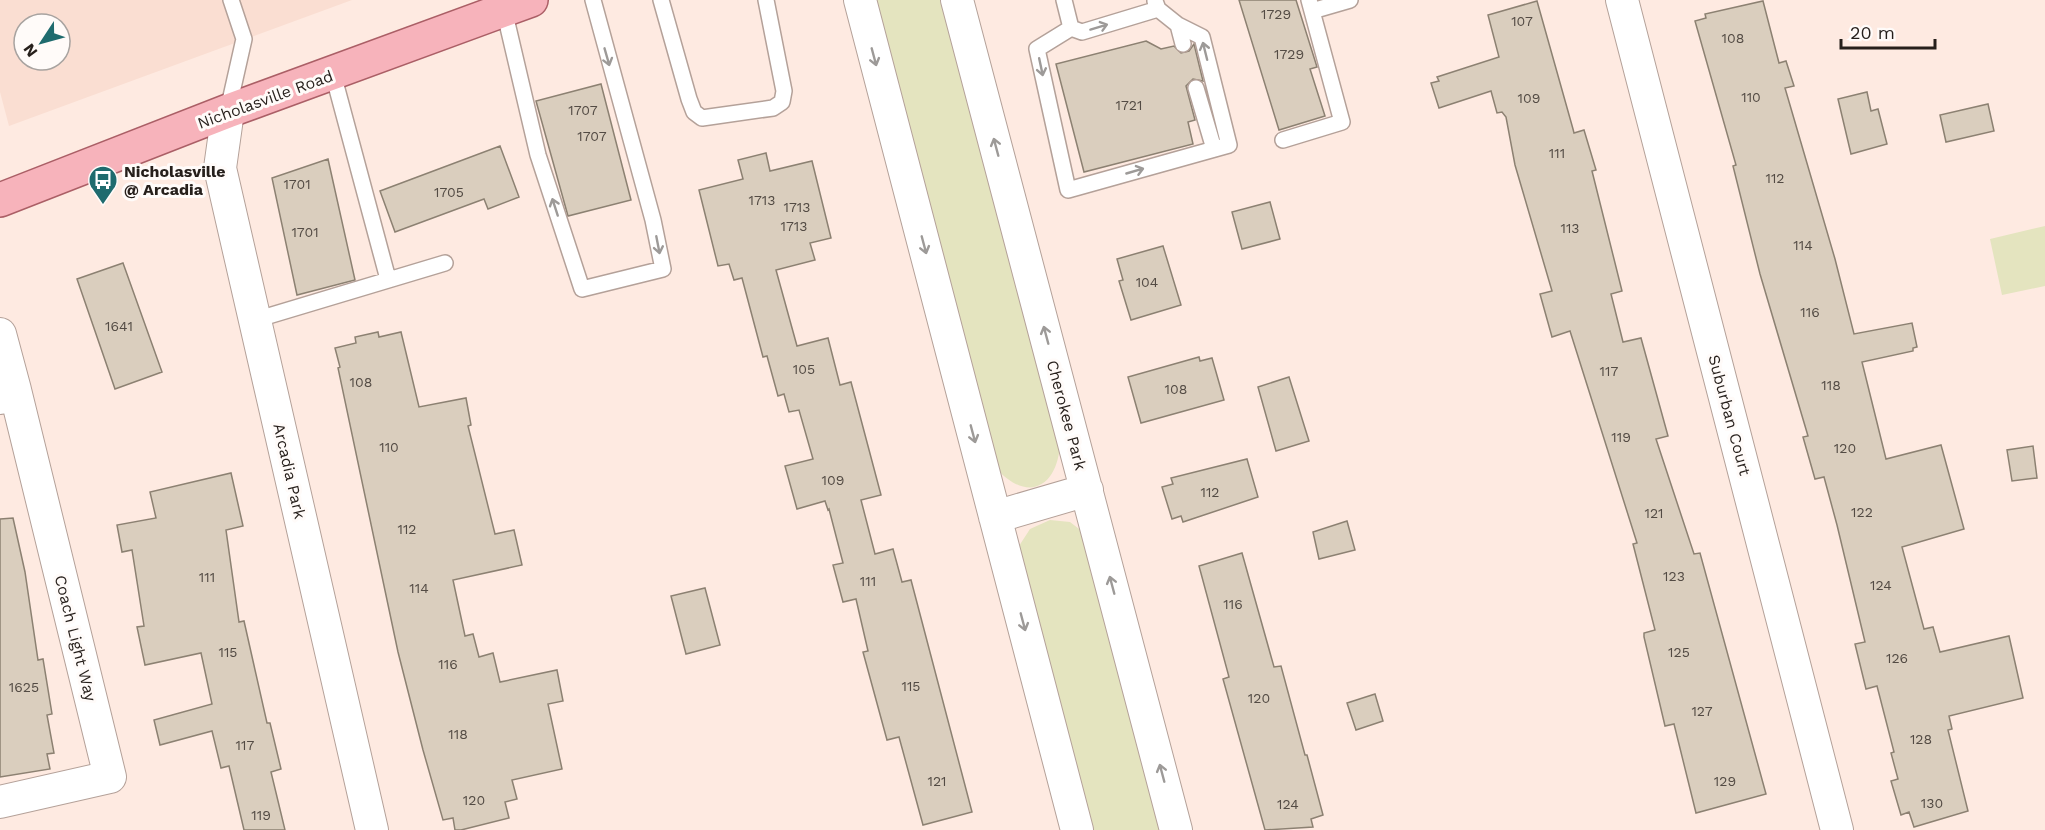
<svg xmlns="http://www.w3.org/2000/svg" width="2045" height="830" viewBox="0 0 2045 830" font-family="'Work Sans',sans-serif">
<rect width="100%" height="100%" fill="#feeae1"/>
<path fill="#faded2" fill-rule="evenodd" d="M 0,0 L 352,0 L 9,126 L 0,92 ZM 24,24 L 60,24 L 60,60 L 24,60 Z"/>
<path fill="#e4e4bf" d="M 872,0 L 940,0 L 1060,435 C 1062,482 1031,508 995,467 Z
M 2045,226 L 2045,286 L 2002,295 L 1990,239 Z
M 1050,520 L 1070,522 L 1083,532 L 1160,830 L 1090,830 L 1019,546 L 1030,529 Z"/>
<path fill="#dacebe" stroke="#8c8172" stroke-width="1.5" d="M 1239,0 L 1296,0 L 1317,67 L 1310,69 L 1325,116 L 1279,130 Z
M 1537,1 L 1573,129 L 1574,133 L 1584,130 L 1596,170 L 1592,171 L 1622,291 L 1611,294 L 1623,342 L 1641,338 L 1668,436 L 1656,439 L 1694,554 L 1700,553 L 1766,794 L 1696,813 L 1674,724 L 1665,726 L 1644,637 L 1644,633 L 1655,630 L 1633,544 L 1637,543 L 1570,331 L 1552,337 L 1540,294 L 1552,291 L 1515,165 L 1506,117 L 1502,112 L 1497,113 L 1491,91 L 1439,108 L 1431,83 L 1439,81 L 1437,77 L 1499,57 L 1488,15 Z
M 1763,1 L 1779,63 L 1786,61 L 1794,86 L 1785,88 L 1835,259 L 1854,334 L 1912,323 L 1917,347 L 1913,348 L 1913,351 L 1862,362 L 1886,459 L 1941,445 L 1964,529 L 1902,547 L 1924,629 L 1933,627 L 1940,652 L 2009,636 L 2023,698 L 1949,716 L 1952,729 L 1948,730 L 1968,811 L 1914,827 L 1909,812 L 1901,815 L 1891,781 L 1898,779 L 1891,753 L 1894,752 L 1877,686 L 1866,689 L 1855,644 L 1865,642 L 1837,525 L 1824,477 L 1815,479 L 1803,437 L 1808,436 L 1760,274 L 1733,166 L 1736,165 L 1695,21 L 1706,18 L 1705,14 Z
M 1146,41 L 1161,49 L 1174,46 L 1181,53 L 1189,51 L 1194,44 L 1203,81 L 1193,79 L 1186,86 L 1195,120 L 1188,122 L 1193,144 L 1084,172 L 1056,64 Z
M 601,84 L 631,200 L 568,216 L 536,101 Z
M 1867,92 L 1871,111 L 1878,109 L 1887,144 L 1851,154 L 1838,99 Z
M 1988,104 L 1994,131 L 1946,142 L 1940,115 Z
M 500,146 L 519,197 L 488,209 L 484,199 L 395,232 L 380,191 Z
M 766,153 L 770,171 L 812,161 L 831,238 L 810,243 L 815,260 L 776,270 L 797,346 L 828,338 L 840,385 L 851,382 L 881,495 L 861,500 L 875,554 L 893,549 L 902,582 L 911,580 L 972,812 L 923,825 L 899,737 L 887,740 L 863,652 L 868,651 L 856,599 L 843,602 L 833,565 L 843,563 L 829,509 L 828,510 L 825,501 L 797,509 L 785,466 L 813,459 L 799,410 L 789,412 L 784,394 L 778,396 L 767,356 L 763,357 L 742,278 L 734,280 L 729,264 L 718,266 L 699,190 L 743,179 L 738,160 Z
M 328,159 L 355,280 L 297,295 L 272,178 Z
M 1270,202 L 1280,239 L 1242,249 L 1232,212 Z
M 1163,246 L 1181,305 L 1131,320 L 1119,281 L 1123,280 L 1117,259 Z
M 123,263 L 162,372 L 115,389 L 77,279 Z
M 378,332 L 379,337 L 401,332 L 419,407 L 466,398 L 471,425 L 468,426 L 495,534 L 514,530 L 522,565 L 453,580 L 465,636 L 473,634 L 479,657 L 493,653 L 500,682 L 557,670 L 563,701 L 548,704 L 562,769 L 512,780 L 517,799 L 505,802 L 509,818 L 461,830 L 455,830 L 453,818 L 443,820 L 423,750 L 398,652 L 338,368 L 340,367 L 335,348 L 356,343 L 355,337 Z
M 1199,357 L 1200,361 L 1212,358 L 1224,400 L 1141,423 L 1128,377 Z
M 1289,377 L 1309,441 L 1276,451 L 1258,387 Z
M 2033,446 L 2037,478 L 2012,481 L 2007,450 Z
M 1247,459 L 1258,497 L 1183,522 L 1181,516 L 1172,519 L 1162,487 L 1173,484 L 1171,478 Z
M 231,473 L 243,526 L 226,530 L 239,622 L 244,621 L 267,723 L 270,723 L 281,769 L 271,772 L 285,830 L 244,830 L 229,766 L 221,768 L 212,731 L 160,745 L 154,720 L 212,704 L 201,653 L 145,665 L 137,627 L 144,626 L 132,550 L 122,552 L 117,525 L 156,518 L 150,492 Z
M 13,518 L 25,572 L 38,660 L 43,659 L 52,714 L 47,715 L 54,753 L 47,754 L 50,769 L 0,777 L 0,519 Z
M 1347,521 L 1355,550 L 1319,559 L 1313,532 Z
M 1242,553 L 1274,667 L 1281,666 L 1305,755 L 1307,755 L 1323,815 L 1311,819 L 1313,827 L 1265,830 L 1223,679 L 1229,677 L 1199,566 Z
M 705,588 L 720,645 L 686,654 L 671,596 Z
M 1375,694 L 1383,721 L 1356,730 L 1347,703 Z"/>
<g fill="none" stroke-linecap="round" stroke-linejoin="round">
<g stroke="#b4a199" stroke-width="18">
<path id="service" d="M 661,0 L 689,99 L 694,112 L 702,118 L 773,108 L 782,102 L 784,91 L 766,0
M 1064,0 L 1071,28 L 1082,32 L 1158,9 L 1155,1
M 504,10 L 538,155 L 582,289 L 663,269 L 653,220 L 593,0
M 1312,11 L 1350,0
M 1178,25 L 1183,44
M 1071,28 L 1037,49 L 1068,190 L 1229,145 L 1202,37 L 1178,25 L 1158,9
M 333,74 L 388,279
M 1196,88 L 1214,149
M 228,110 L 244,39 L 231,0
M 1283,140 L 1342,122 L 1309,0
M 255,320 L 445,263"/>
</g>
<g stroke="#b4a199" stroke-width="34">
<path id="minor" d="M 860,0 L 1077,830
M 957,0 L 1176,830
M 1622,0 L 1837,830
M 228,111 L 220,168 L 372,830
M 0,334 L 15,390
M 0,398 L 15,390 L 110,777 L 0,802
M 995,517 L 1087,490"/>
</g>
<g stroke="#ab5f66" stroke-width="36">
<path id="primary" d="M 0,200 L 228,111 L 531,0"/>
</g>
<use href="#service" stroke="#fff" stroke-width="15"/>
<use href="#minor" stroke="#fff" stroke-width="32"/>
<use href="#primary" stroke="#f7b3bb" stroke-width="33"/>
</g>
<defs><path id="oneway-shaft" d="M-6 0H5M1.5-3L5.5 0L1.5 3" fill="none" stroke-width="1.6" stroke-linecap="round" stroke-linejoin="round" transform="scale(1.5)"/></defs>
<g stroke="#9d9a98">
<use href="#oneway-shaft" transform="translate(1099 27) rotate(-17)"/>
<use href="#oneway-shaft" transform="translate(1205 51) rotate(-104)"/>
<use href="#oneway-shaft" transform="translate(607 57) rotate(74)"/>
<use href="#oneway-shaft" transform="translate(874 57) rotate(75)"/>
<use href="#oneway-shaft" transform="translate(1041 67) rotate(78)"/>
<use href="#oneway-shaft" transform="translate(996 147) rotate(-105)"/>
<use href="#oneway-shaft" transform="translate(1135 171) rotate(-16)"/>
<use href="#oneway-shaft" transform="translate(555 207) rotate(-108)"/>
<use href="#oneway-shaft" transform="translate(658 245) rotate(79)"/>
<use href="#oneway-shaft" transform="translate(924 245) rotate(75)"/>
<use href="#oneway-shaft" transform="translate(1046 335) rotate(-105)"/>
<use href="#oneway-shaft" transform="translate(973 434) rotate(75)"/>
<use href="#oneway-shaft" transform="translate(1112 585) rotate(-105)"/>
<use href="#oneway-shaft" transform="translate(1023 622) rotate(75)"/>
<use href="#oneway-shaft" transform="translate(1162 773) rotate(-105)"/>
</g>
<defs>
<g id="bus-pin" transform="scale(1.5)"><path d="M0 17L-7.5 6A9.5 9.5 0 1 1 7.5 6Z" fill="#1f6b6e" stroke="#fffbf9"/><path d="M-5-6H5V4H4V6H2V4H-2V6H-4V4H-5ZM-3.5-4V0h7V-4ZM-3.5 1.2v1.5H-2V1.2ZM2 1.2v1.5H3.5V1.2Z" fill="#fff"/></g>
</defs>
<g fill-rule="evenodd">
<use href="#bus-pin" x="103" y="180"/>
</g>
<g text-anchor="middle" stroke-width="6" stroke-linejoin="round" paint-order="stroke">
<g font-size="14" fill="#534b44">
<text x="1276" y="19">1729</text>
<text x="1522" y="26">107</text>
<text x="1733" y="43">108</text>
<text x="1289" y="59">1729</text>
<text x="1751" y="102">110</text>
<text x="1529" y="103">109</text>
<text x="1129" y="110">1721</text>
<text x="583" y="115">1707</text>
<text x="592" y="141">1707</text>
<text x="1557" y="158">111</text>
<text x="1775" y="183">112</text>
<text x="297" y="189">1701</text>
<text x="449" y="197">1705</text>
<text x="762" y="205">1713</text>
<text x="797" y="212">1713</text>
<text x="794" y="231">1713</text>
<text x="1570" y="233">113</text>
<text x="305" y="237">1701</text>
<text x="1803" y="250">114</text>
<text x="1147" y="287">104</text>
<text x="1810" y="317">116</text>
<text x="119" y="331">1641</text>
<text x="804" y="374">105</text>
<text x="1609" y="376">117</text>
<text x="361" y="387">108</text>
<text x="1831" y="390">118</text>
<text x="1176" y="394">108</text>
<text x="1621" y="442">119</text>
<text x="389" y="452">110</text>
<text x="1845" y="453">120</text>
<text x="833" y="485">109</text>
<text x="1210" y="497">112</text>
<text x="1862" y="517">122</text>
<text x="1654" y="518">121</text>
<text x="407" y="534">112</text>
<text x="1674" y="581">123</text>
<text x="207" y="582">111</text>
<text x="868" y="586">111</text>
<text x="1881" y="590">124</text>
<text x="419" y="593">114</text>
<text x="1233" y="609">116</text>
<text x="228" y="657">115</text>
<text x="1679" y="657">125</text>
<text x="1897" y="663">126</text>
<text x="448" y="669">116</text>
<text x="911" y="691">115</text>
<text x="24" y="692">1625</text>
<text x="1259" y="703">120</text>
<text x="1702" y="716">127</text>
<text x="458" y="739">118</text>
<text x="1921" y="744">128</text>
<text x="245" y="750">117</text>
<text x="937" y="786">121</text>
<text x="1725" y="786">129</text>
<text x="474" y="805">120</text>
<text x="1932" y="808">130</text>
<text x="1288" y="809">124</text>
<text x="261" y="820">119</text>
</g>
<g font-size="16" fill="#261f1b" stroke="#fffbf9">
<text transform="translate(265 99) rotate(-20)" y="6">Nicholasville Road</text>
<text transform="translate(1067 415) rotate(75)" y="6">Cherokee Park</text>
<text transform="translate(1730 415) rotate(75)" y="6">Suburban Court</text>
<text transform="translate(290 471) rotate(77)" y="6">Arcadia Park</text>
<text transform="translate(76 638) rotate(76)" y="6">Coach Light Way</text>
</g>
<g font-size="16" font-weight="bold" fill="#261f1b" stroke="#fffbf9" text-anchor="start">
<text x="124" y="177">Nicholasville<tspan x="124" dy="18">@ Arcadia</tspan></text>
</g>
</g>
<g transform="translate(42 42) rotate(234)"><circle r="28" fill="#fffbf9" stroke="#a8a3a0" stroke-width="1.5"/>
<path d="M0-4.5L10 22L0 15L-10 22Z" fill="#1f6b6e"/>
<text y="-9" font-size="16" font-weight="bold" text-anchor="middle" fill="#261f1b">N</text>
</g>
<path d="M1841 39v9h94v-9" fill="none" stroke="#261f1b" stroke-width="3"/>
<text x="1850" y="39" font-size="18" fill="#261f1b" stroke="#fffbf9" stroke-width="4.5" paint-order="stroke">20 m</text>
</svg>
